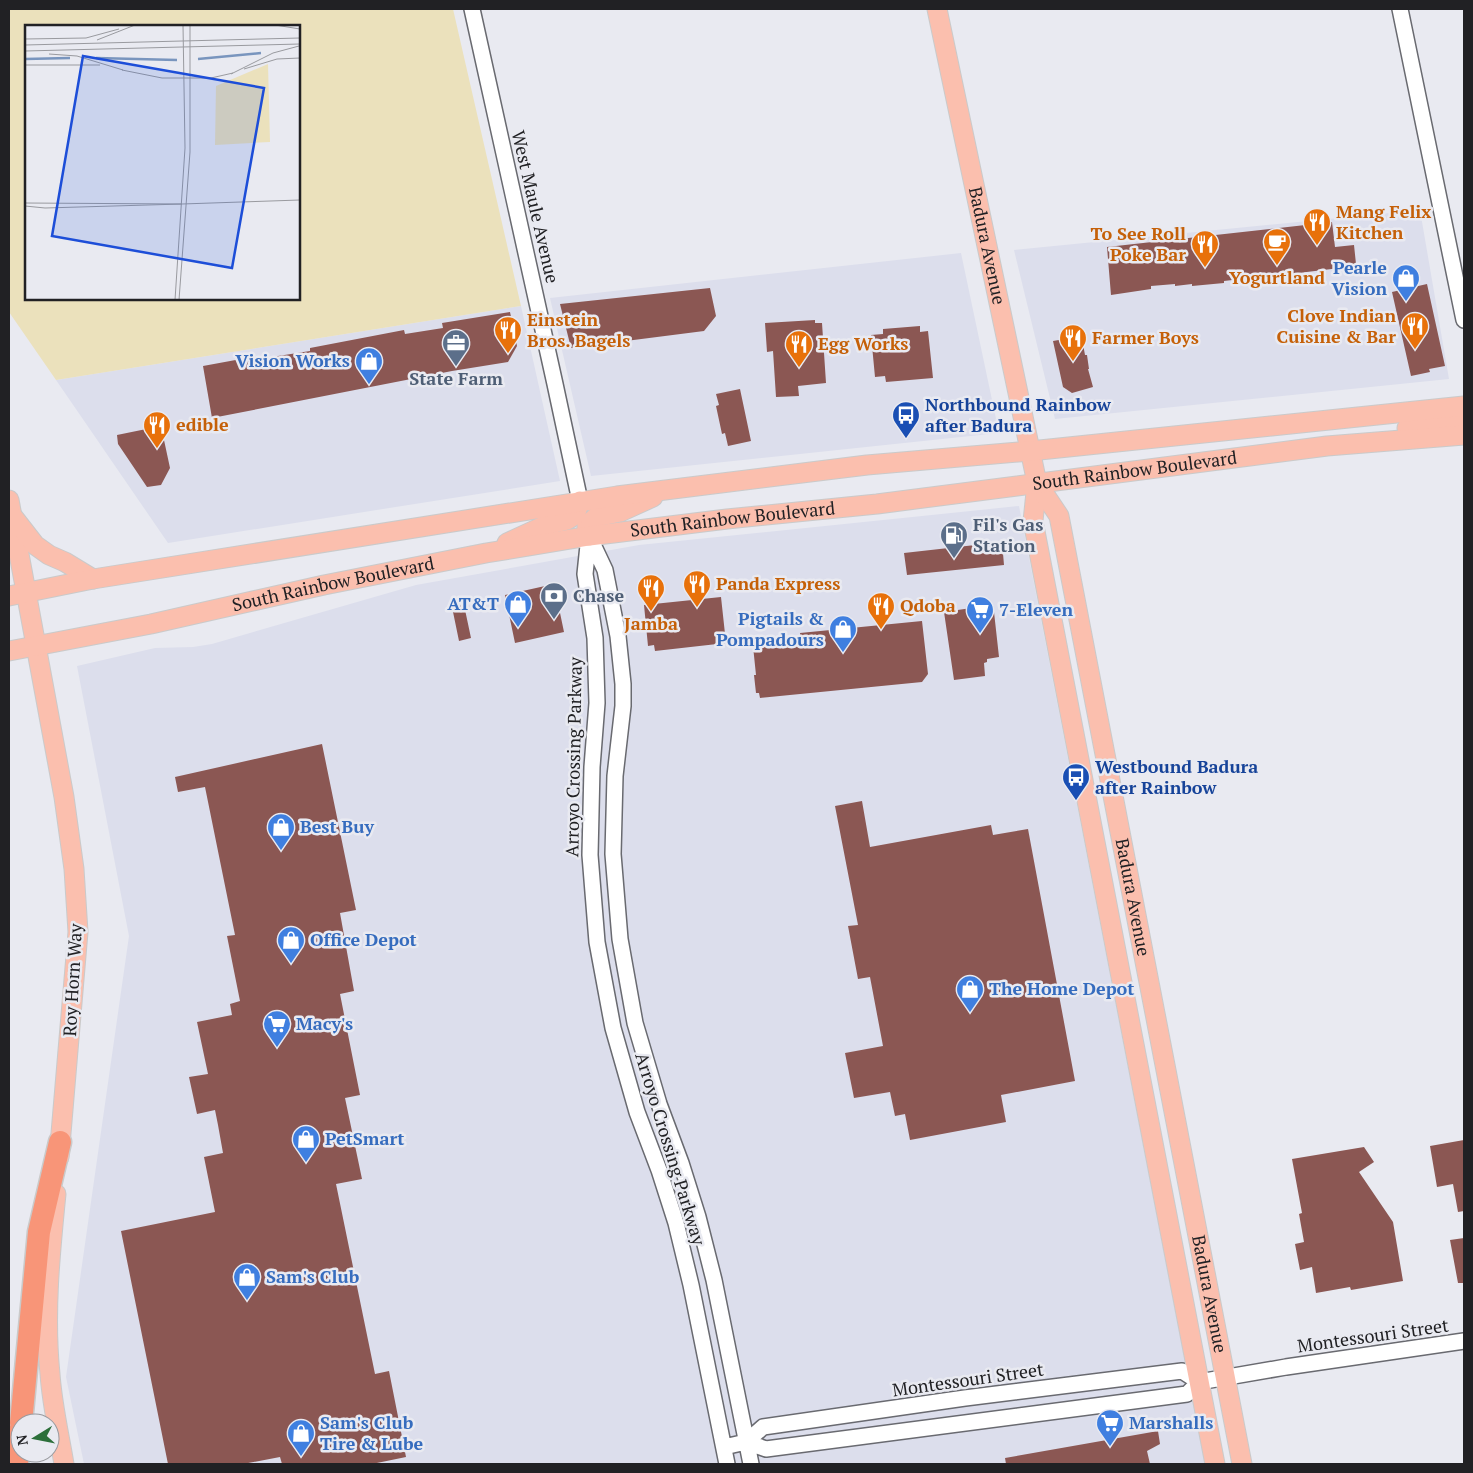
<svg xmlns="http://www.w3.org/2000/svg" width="1473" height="1473" viewBox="0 0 1473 1473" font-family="'PT Serif',serif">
<rect width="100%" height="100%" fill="#e9eaf1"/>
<path fill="#dcdeec" d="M 1420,210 L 1449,379 L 1055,419 L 1014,250 Z
M 961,253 L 999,433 L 591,476 L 550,298 Z
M 521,306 L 560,481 L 168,543 L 56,380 Z
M 1019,506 L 1205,1464 L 84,1464 L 66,1377 L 129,936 L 77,666 L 155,648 L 193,647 L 212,644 L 416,585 L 639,545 Z"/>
<path fill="#ebe1bc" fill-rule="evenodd" d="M 9,9 L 453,9 L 521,306 L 56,380 L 9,312 ZM 26,26 L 299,26 L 299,299 L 26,299 Z"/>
<path fill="#8b5753" d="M 1332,222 L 1335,247 L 1354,245 L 1356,264 L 1340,266 L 1340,268 L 1290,274 L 1290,276 L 1258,280 L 1258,277 L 1224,281 L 1224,283 L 1192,286 L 1192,284 L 1175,286 L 1175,284 L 1151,286 L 1151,289 L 1111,295 L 1107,247 Z
M 1427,284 L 1445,366 L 1429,369 L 1430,372 L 1411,376 L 1392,292 Z
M 710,288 L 716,316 L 704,331 L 571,348 L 560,304 Z
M 510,312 L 517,346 L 508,362 L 452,371 L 212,418 L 203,366 L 258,356 L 259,359 L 310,351 L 310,348 L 404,330 L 405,334 L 443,328 L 442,323 Z
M 815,320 L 815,323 L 822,323 L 826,383 L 798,386 L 799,396 L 776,397 L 773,351 L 767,352 L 765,323 Z
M 920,326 L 920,332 L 928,331 L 933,378 L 886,382 L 885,376 L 875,377 L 871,335 L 883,334 L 883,329 Z
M 1081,333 L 1085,355 L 1087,355 L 1089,369 L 1088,369 L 1093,387 L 1072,393 L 1063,387 L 1053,341 L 1070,338 L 1069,336 Z
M 740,389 L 751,441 L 728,446 L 725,433 L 722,434 L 716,406 L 719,405 L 716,394 Z
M 161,426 L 170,468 L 161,485 L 147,487 L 118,444 L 117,435 Z
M 1002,542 L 1004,565 L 907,575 L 904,553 Z
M 554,584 L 564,632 L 515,643 L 505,595 Z
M 721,597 L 726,643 L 655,651 L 654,645 L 648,646 L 644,605 Z
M 464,605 L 471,638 L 459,641 L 452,607 Z
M 985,606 L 994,612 L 999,657 L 987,659 L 987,662 L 984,663 L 985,676 L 954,680 L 944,612 Z
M 922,621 L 928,674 L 922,682 L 760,698 L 759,693 L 756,693 L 754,675 L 756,675 L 753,646 L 801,641 L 800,633 Z
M 322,744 L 356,910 L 340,913 L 354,991 L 340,994 L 360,1095 L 345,1098 L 362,1179 L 336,1184 L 375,1374 L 389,1371 L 406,1457 L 372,1464 L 282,1464 L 280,1457 L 243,1464 L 168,1464 L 121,1231 L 215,1212 L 204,1157 L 223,1153 L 218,1125 L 215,1110 L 197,1114 L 189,1077 L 208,1074 L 197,1022 L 232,1015 L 230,1004 L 240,1001 L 227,936 L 235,935 L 205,787 L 178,792 L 175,777 Z
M 862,801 L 870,847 L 991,825 L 993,835 L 1028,829 L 1075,1081 L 1001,1095 L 1006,1122 L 910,1140 L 905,1114 L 895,1116 L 890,1092 L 854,1098 L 845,1053 L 883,1046 L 870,977 L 858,979 L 848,926 L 858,925 L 835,806 Z
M 1464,1140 L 1464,1211 L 1458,1212 L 1453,1184 L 1437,1187 L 1430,1146 Z
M 1364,1147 L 1374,1162 L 1359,1172 L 1393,1222 L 1403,1281 L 1351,1290 L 1350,1287 L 1316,1293 L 1312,1267 L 1300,1270 L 1295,1244 L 1304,1242 L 1299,1214 L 1302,1213 L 1292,1159 Z
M 1464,1238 L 1464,1283 L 1458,1283 L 1450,1240 Z
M 1158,1431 L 1160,1444 L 1147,1451 L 1150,1464 L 1006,1464 L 1005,1458 Z"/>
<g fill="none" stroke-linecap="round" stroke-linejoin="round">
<g stroke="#696a70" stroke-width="18">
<path id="minor" d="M 472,9 L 555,384 L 580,501
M 1400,9 L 1464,320
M 589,536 L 605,570 L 618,636 L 623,684 L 623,706 L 615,776 L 613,854 L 620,939 L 635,1023 L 659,1104 L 681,1163 L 698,1217 L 714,1280 L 751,1464
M 589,536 L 585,574 L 595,638 L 597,703 L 592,767 L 590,855 L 597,942 L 613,1028 L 637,1112 L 659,1170 L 676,1223 L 691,1285 L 727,1464
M 746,1442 L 763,1427 L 965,1398 L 1182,1371 L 1199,1382
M 724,1447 L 746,1442 L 766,1449 L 1187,1394 L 1199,1382 L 1286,1367 L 1464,1341"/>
</g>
<g stroke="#cacaca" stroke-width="21">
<g id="major">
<path id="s1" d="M 937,9 L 1037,483 L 1033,521 L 1215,1464"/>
<path d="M 1407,428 L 1451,422 L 1464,414"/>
<path id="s2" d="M 1037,483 L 1059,516 L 1242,1464"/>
<path d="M 9,500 L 64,797 L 74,869 L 78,932 L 59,1157"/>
<path d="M 14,518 L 35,545 L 49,555 L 65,562 L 93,579"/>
<path d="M 589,536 L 587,532 L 587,525 L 596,517 L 620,512 L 653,497"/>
<path d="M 507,543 L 546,525 L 567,520 L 575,515 L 580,501"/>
<path d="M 9,596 L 93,579 L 617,496 L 867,465 L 1030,451 L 1464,406"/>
<path id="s3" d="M 9,651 L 151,624 L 324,585 L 486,553 L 589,536 L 727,519 L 877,504 L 1327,446 L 1464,435"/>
<path d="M 56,1194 C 50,1254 44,1314 50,1374 C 52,1404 59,1434 64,1464"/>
</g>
</g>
<g stroke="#cacaca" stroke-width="25">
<path id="highway" d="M 21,1423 L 39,1232 L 60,1142
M 17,1464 L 20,1431"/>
</g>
<use href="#minor" stroke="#fff" stroke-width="15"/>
<use href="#major" stroke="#fbbfae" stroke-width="19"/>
<use href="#highway" stroke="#f89578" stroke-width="22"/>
</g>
<defs>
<g id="restaurant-pin" transform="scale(1.4375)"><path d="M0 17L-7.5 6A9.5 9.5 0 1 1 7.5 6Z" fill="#e8710a" stroke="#e9eaf1"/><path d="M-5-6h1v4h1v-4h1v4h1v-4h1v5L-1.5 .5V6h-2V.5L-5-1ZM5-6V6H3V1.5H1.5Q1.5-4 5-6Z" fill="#fff"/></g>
<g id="cafe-pin" transform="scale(1.4375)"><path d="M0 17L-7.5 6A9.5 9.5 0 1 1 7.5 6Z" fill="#e8710a" stroke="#e9eaf1"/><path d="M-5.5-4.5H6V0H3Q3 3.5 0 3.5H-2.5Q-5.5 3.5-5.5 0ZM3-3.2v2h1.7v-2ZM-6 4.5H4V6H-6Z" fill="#fff"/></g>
<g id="shop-pin" transform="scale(1.4375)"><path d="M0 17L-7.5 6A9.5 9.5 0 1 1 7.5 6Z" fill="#3f7fe0" stroke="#e9eaf1"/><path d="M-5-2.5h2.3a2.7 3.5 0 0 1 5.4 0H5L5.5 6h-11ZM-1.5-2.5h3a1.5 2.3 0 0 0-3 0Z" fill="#fff"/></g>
<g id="office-pin" transform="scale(1.4375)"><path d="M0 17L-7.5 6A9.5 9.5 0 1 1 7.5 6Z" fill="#5c6f8a" stroke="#e9eaf1"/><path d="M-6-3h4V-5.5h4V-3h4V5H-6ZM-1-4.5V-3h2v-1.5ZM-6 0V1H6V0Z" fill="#fff"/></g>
<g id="bus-pin" transform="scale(1.4375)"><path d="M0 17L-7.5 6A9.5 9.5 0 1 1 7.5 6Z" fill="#1a4fb4" stroke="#e9eaf1"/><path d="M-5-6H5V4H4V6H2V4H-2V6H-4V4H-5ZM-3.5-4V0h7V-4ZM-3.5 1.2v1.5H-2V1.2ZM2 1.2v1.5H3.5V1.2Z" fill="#fff"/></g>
<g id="fuel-pin" transform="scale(1.4375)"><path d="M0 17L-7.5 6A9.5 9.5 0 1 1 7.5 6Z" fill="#5c6f8a" stroke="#e9eaf1"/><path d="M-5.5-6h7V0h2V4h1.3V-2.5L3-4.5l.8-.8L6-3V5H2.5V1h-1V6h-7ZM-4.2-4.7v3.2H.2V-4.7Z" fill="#fff"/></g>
<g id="bank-pin" transform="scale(1.4375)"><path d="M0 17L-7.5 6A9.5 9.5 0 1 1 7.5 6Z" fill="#5c6f8a" stroke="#e9eaf1"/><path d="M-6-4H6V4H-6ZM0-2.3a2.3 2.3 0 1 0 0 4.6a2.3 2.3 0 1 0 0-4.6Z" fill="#fff"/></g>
<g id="supermarket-pin" transform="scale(1.4375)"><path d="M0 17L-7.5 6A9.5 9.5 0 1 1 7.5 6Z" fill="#3f7fe0" stroke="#e9eaf1"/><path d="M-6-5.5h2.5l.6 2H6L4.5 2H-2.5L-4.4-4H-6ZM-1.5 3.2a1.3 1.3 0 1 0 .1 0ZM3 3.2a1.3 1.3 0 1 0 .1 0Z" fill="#fff"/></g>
</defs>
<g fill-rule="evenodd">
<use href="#restaurant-pin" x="1317" y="222"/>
<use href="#cafe-pin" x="1277" y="242"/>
<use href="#restaurant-pin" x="1205" y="244"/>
<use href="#shop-pin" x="1406" y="278"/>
<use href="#restaurant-pin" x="1415" y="326"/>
<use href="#restaurant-pin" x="508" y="330"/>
<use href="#restaurant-pin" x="1073" y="338"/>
<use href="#office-pin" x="456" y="343"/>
<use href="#restaurant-pin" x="799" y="344"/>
<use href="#shop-pin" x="369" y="361"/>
<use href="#bus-pin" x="906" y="415"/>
<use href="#restaurant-pin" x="157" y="425"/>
<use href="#fuel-pin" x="954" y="535"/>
<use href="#restaurant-pin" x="697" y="584"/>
<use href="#restaurant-pin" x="651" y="588"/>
<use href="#bank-pin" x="554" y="596"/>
<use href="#shop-pin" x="518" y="604"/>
<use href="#restaurant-pin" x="881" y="606"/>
<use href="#supermarket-pin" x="980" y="610"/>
<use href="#shop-pin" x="843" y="629"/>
<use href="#bus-pin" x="1076" y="777"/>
<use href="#shop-pin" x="281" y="827"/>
<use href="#shop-pin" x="291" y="940"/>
<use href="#shop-pin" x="970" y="989"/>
<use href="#supermarket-pin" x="277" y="1024"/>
<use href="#shop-pin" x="306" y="1139"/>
<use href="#shop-pin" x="247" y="1277"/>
<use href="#supermarket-pin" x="1110" y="1423"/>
<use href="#shop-pin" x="301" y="1433"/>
</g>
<g text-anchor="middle" stroke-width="5" stroke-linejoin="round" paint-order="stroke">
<g font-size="18" fill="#212124" stroke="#e9eaf1">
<text transform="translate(535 207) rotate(77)" y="6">West Maule Avenue</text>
<text dy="6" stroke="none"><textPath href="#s1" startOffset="242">Badura Avenue</textPath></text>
<text dy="6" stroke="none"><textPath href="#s3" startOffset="1141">South Rainbow Boulevard</textPath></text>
<text dy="6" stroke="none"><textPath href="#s3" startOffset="736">South Rainbow Boulevard</textPath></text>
<text dy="6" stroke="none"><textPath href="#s3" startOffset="331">South Rainbow Boulevard</textPath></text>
<text transform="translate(574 757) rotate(-89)" y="6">Arroyo Crossing Parkway</text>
<text dy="6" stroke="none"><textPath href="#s2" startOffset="428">Badura Avenue</textPath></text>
<text transform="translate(73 980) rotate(-87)" y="6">Roy Horn Way</text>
<text transform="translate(670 1149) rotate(73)" y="6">Arroyo Crossing Parkway</text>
<text dy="6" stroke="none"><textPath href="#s2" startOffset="832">Badura Avenue</textPath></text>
<text transform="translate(1373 1336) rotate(-8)" y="6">Montessouri Street</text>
<text transform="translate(968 1380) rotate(-8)" y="6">Montessouri Street</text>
</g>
<g font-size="18" font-weight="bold" fill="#c56008" stroke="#e9eaf1" text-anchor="start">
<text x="1336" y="218">Mang Felix<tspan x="1336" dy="21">Kitchen</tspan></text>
<text x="1186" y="240" text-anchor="end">To See Roll<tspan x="1186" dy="21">Poke Bar</tspan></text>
<text x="1277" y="284" text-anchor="middle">Yogurtland</text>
<text x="1396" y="322" text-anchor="end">Clove Indian<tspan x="1396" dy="21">Cuisine &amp; Bar</tspan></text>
<text x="527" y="326">Einstein<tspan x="527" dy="21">Bros. Bagels</tspan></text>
<text x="1092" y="344">Farmer Boys</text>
<text x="818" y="350">Egg Works</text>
<text x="176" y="431">edible</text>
<text x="716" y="590">Panda Express</text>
<text x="900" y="612">Qdoba</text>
<text x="651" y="630" text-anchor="middle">Jamba</text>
</g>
<g font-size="18" font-weight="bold" fill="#366cbe" stroke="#e9eaf1" text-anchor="start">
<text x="1387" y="274" text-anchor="end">Pearle<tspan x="1387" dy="21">Vision</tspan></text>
<text x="350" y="367" text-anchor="end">Vision Works</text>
<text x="499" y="610" text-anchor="end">AT&amp;T</text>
<text x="999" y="616">7-Eleven</text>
<text x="824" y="625" text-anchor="end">Pigtails &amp;<tspan x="824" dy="21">Pompadours</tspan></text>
<text x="300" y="833">Best Buy</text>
<text x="310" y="946">Office Depot</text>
<text x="989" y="995">The Home Depot</text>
<text x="296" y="1030">Macy's</text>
<text x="325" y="1145">PetSmart</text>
<text x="266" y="1283">Sam's Club</text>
<text x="320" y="1429">Sam's Club<tspan x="320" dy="21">Tire &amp; Lube</tspan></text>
<text x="1129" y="1429">Marshalls</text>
</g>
<g font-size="18" font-weight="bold" fill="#4e5e75" stroke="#e9eaf1" text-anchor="start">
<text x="456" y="385" text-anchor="middle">State Farm</text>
<text x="973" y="531">Fil's Gas<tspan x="973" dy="21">Station</tspan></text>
<text x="573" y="602">Chase</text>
</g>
<g font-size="18" font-weight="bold" fill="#164399" stroke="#e9eaf1" text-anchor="start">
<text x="925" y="411">Northbound Rainbow<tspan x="925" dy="21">after Badura</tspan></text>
<text x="1095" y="773">Westbound Badura<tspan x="1095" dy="21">after Rainbow</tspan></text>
</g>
</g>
<g transform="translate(25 25)">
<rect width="275" height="275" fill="#e9eaf1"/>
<path d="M 243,39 L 245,117 L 190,120 L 191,61 Z" fill="#ebe1bc"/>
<path fill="none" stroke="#7995be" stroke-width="2.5" d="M 71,33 L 152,35M 0,34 L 45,33M 173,34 L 236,28"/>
<path fill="none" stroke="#999a9f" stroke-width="1" d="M 250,0 L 275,4M 0,14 L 61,13 L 94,4M 72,15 L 110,0M 0,20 L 275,13M 0,26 L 275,19M 24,29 L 52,31 L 98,45M 0,40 L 75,40M 219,44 L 252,34 L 275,33M 97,45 L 137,53 L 186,53 L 208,48M 206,49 L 248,28 L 274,21M 0,178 L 157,179 L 275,175M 0,181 L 20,183 L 157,179M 150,275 L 160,123 L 158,0M 154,275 L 165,127 L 165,0"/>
<path fill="#1d4ed8" fill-opacity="0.15" stroke="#1d4ed8" stroke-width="2.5" d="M 58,31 L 239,63 L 207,243 L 27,211 Z"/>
<rect width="275" height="275" fill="none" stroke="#212124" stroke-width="2.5"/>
</g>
<rect width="1473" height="1473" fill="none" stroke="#212124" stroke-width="20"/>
<g transform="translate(35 1438) rotate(260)"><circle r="24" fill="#e9eaf1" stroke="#999a9f"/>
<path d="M0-4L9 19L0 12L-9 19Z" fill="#2c6f3a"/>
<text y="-8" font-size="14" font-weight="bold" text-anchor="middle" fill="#212124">N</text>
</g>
</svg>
